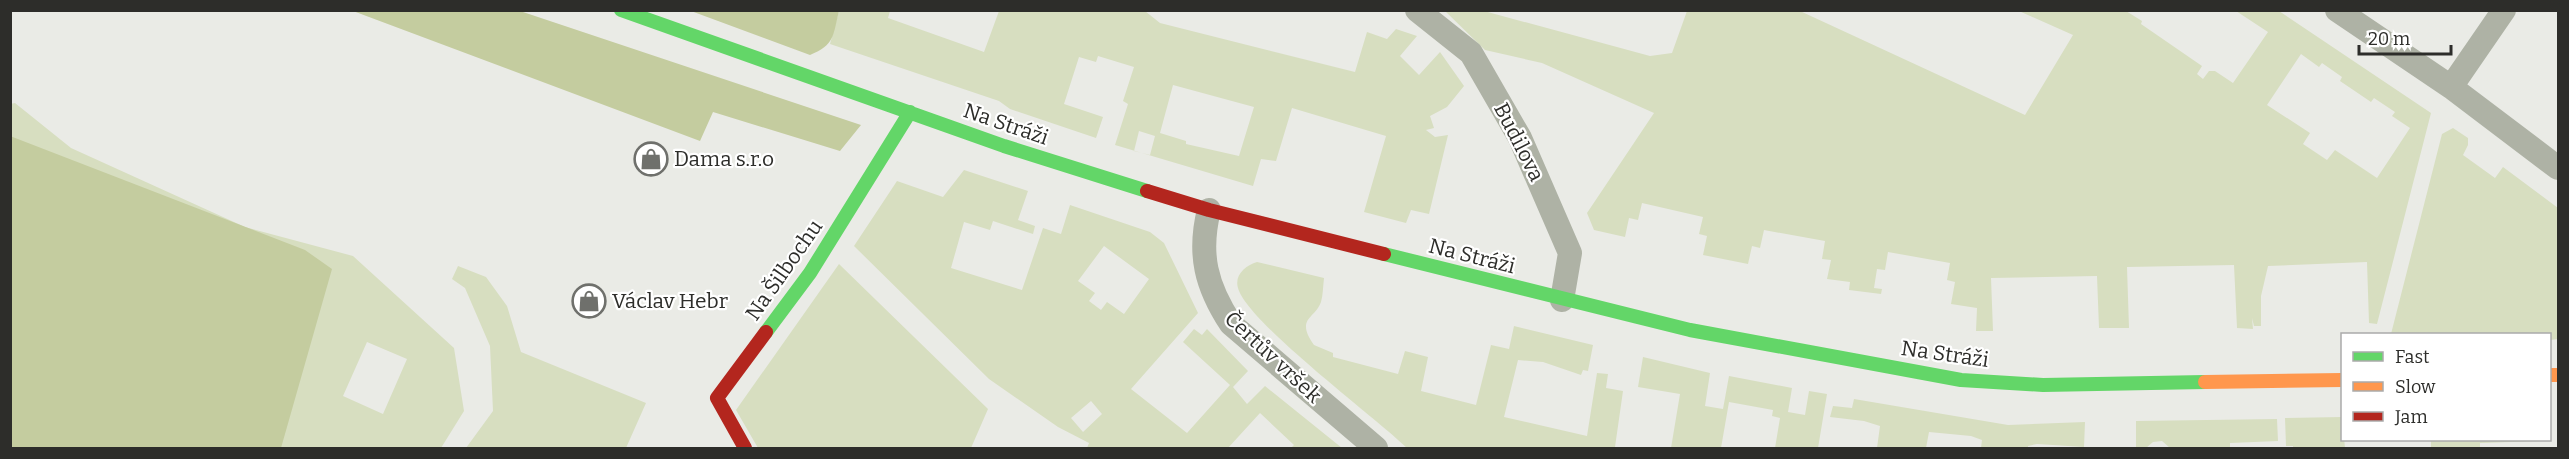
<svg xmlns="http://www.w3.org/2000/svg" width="2569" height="459" viewBox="0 0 2569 459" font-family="Bitter,serif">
<rect width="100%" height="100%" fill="#eaebe6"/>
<path fill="#d7dec0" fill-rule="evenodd" d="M 839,11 L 890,11 L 888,18 L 984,52 L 999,11 L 1145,11 L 1160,23 L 1355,72 L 1367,32 L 1387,39 L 1396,29 L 1417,36 L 1400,56 L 1419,75 L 1440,52 L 1464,86 L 1447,107 L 1430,116 L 1434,128 L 1426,130 L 1435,137 L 1448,135 L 1429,214 L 1411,210 L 1406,223 L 1364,212 L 1386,136 L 1292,108 L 1276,161 L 1261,159 L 1253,186 L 1115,145 L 1128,104 L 1123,101 L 1134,67 L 1098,56 L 1096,62 L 1079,57 L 1064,104 L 1103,117 L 1096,138 L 1010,109 L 999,101 L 830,44 ZM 1173,85 L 1254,107 L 1239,156 L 1186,144 L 1186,141 L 1160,133 ZM 1139,131 L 1155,136 L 1150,155 L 1134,151 Z
M 1445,11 L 1484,11 L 1650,56 L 1672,53 L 1687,11 L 1800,11 L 2025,115 L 2073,35 L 2019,11 L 2126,11 L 2142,21 L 2141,24 L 2202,66 L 2197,74 L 2203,79 L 2209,71 L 2215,71 L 2233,83 L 2268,32 L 2236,11 L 2279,11 L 2431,113 L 2377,324 L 2369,323 L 2367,262 L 2268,266 L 2261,296 L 2261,326 L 2254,326 L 2252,318 L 2253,329 L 2237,328 L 2234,265 L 2127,267 L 2129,328 L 2099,328 L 2097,276 L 1991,278 L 1993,331 L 1976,331 L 1977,308 L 1951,304 L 1955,282 L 1947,280 L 1950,263 L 1888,252 L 1885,270 L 1877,269 L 1874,288 L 1882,289 L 1881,294 L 1849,290 L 1850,282 L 1827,279 L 1831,260 L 1822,259 L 1825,241 L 1764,230 L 1760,248 L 1752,246 L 1748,264 L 1703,255 L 1707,236 L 1699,234 L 1703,217 L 1642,203 L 1638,220 L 1629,218 L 1625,237 L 1594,230 L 1587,213 L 1654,113 L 1542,63 L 1485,50 ZM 2301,54 L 2319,67 L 2322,63 L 2342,77 L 2340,81 L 2371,102 L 2374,98 L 2395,112 L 2392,116 L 2410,128 L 2377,178 L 2335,150 L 2327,160 L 2303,144 L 2310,133 L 2267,105 Z
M 15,103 L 71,148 L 245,227 L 353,256 L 454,348 L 464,411 L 441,448 L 11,448 L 10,104 ZM 367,342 L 407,359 L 383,414 L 343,396 Z
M 2453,128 L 2468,138 L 2468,145 L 2463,155 L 2495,178 L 2503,167 L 2558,208 L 2558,339 L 2550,340 L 2550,334 L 2391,334 L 2442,134 Z
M 964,170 L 1028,191 L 1018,220 L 1035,226 L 1033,234 L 993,221 L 990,230 L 964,222 L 951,268 L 1022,290 L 1043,228 L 1061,234 L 1070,205 L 1150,232 L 1164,243 L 1198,313 L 1131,389 L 1187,433 L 1230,385 L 1183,342 L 1194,329 L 1202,335 L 1207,329 L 1248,371 L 1233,387 L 1247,404 L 1265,386 L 1342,448 L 1291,448 L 1294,445 L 1260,413 L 1228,448 L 1087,448 L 1089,443 L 1058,427 L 989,379 L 854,246 L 897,181 L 943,197 ZM 1104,246 L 1149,279 L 1124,314 L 1107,302 L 1101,310 L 1089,301 L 1095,293 L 1078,281 ZM 1091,401 L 1102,414 L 1083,432 L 1071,418 Z
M 1257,262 L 1324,278 C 1323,286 1323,295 1321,302 C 1315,319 1295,318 1314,345 L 1333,353 L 1333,357 L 1398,374 L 1405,351 L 1428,357 L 1421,391 L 1476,405 L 1491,345 L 1509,349 L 1514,326 L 1593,345 L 1588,371 L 1583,370 L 1581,375 L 1543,362 L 1518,360 L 1504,417 L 1587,436 L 1597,373 L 1608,374 L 1606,388 L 1623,391 L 1615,447 L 1625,448 L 1407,448 C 1375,417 1247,322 1238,288 C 1234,275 1246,265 1257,262 Z
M 839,264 L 988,409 L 971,448 L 758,448 L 736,410 Z
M 458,266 L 486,277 L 507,306 L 521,352 L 646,403 L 626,448 L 466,448 L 493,411 L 490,346 L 465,288 L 452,279 Z
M 1643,357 L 1710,373 L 1705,406 L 1723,409 L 1729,376 L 1792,388 L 1788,412 L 1805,415 L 1809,391 L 1827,394 L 1818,448 L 1775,448 L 1780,418 L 1772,416 L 1773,410 L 1729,402 L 1721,448 L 1671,448 L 1680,394 L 1638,387 Z
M 1854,399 L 2008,425 L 2085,422 L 2084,447 L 2037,444 L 2028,446 L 2028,448 L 1981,448 L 1982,440 L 1971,436 L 1929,432 L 1926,448 L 1877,448 L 1880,426 L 1864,421 L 1830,417 L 1833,406 L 1852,408 Z
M 2342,417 L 2345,448 L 2293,448 L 2293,446 L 2286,446 L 2285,418 Z
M 2277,419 L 2278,441 L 2230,443 L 2230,448 L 2170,448 L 2162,441 L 2153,442 L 2146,448 L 2136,448 L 2136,421 Z
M 2431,440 L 2540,440 L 2541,441 L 2480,443 L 2480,448 L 2412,448 L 2431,447 Z"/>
<path fill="#c4cc9f" d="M 353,11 L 520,11 L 861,125 L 840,151 L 713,112 L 700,141 Z
M 691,11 L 839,11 C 833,35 835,45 810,55 Z
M 10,136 L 305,250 L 332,269 L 281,448 L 11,448 Z"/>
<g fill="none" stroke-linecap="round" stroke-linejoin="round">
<path stroke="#aeb2a5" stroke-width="24" d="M 1417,10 L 1471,53 L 1520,138 L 1570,253 L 1562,300
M 2337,10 L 2451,87 L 2558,168
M 2451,87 L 2504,10
M 1209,210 C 1198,254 1206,286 1231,324 L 1376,448"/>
<path stroke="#63d668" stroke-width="14" d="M 621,10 L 1004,146 L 1147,191
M 1384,254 L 1690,330 L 1961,380 L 2043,385 L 2205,382
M 766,332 L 810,273 L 910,112"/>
<path stroke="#ff974d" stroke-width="14" d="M 2550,375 L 2558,375
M 2205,382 L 2342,380"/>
<path stroke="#b3261e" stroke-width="14" d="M 1147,191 L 1209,210 L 1384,254
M 745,448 L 717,398 L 766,332"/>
</g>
<defs>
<g id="shop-ring" transform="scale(1.725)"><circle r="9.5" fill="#fff" stroke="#6f706c" stroke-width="1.5"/><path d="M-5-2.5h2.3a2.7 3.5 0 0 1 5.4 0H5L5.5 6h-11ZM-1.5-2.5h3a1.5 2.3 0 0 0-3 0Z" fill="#6f706c"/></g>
</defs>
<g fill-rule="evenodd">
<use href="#shop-ring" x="651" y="159"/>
<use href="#shop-ring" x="589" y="301"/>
</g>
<g text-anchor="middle" stroke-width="4.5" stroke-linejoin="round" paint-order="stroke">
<g font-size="21" fill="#2d2d2a" stroke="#fff">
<text transform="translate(1006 124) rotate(19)" y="7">Na Stráži</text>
<text transform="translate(1519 142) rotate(63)" y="7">Budilova</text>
<text transform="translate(1472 256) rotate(14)" y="7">Na Stráži</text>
<text transform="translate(784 270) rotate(-55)" y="7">Na Šilbochu</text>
<text transform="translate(1945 354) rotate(8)" y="7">Na Stráži</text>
<text transform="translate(1273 357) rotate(43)" y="7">Čertův vršek</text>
</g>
<g font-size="21" fill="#2d2d2a" stroke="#fff" text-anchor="start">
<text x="674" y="166">Dama s.r.o</text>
<text x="612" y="308">Václav Hebr</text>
</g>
</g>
<rect width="2569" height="459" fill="none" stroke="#2d2d2a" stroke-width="24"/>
<rect x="2341" y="333" width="210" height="108" fill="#ffffff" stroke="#ababaa" stroke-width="1.5"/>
<rect x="2353" y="352" width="30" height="9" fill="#63d668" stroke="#ababaa" stroke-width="1.5"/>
<text x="2395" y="363" font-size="18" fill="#2d2d2a">Fast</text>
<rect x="2353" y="382" width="30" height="9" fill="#ff974d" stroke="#ababaa" stroke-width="1.5"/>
<text x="2395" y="393" font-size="18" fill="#2d2d2a">Slow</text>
<rect x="2353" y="412" width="30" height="9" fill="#b3261e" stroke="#ababaa" stroke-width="1.5"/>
<text x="2395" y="423" font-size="18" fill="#2d2d2a">Jam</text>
<path d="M2359 45v9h92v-9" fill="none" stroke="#2d2d2a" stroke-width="3"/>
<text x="2368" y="45" font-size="18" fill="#2d2d2a" stroke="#ffffff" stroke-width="4.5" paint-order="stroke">20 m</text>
</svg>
